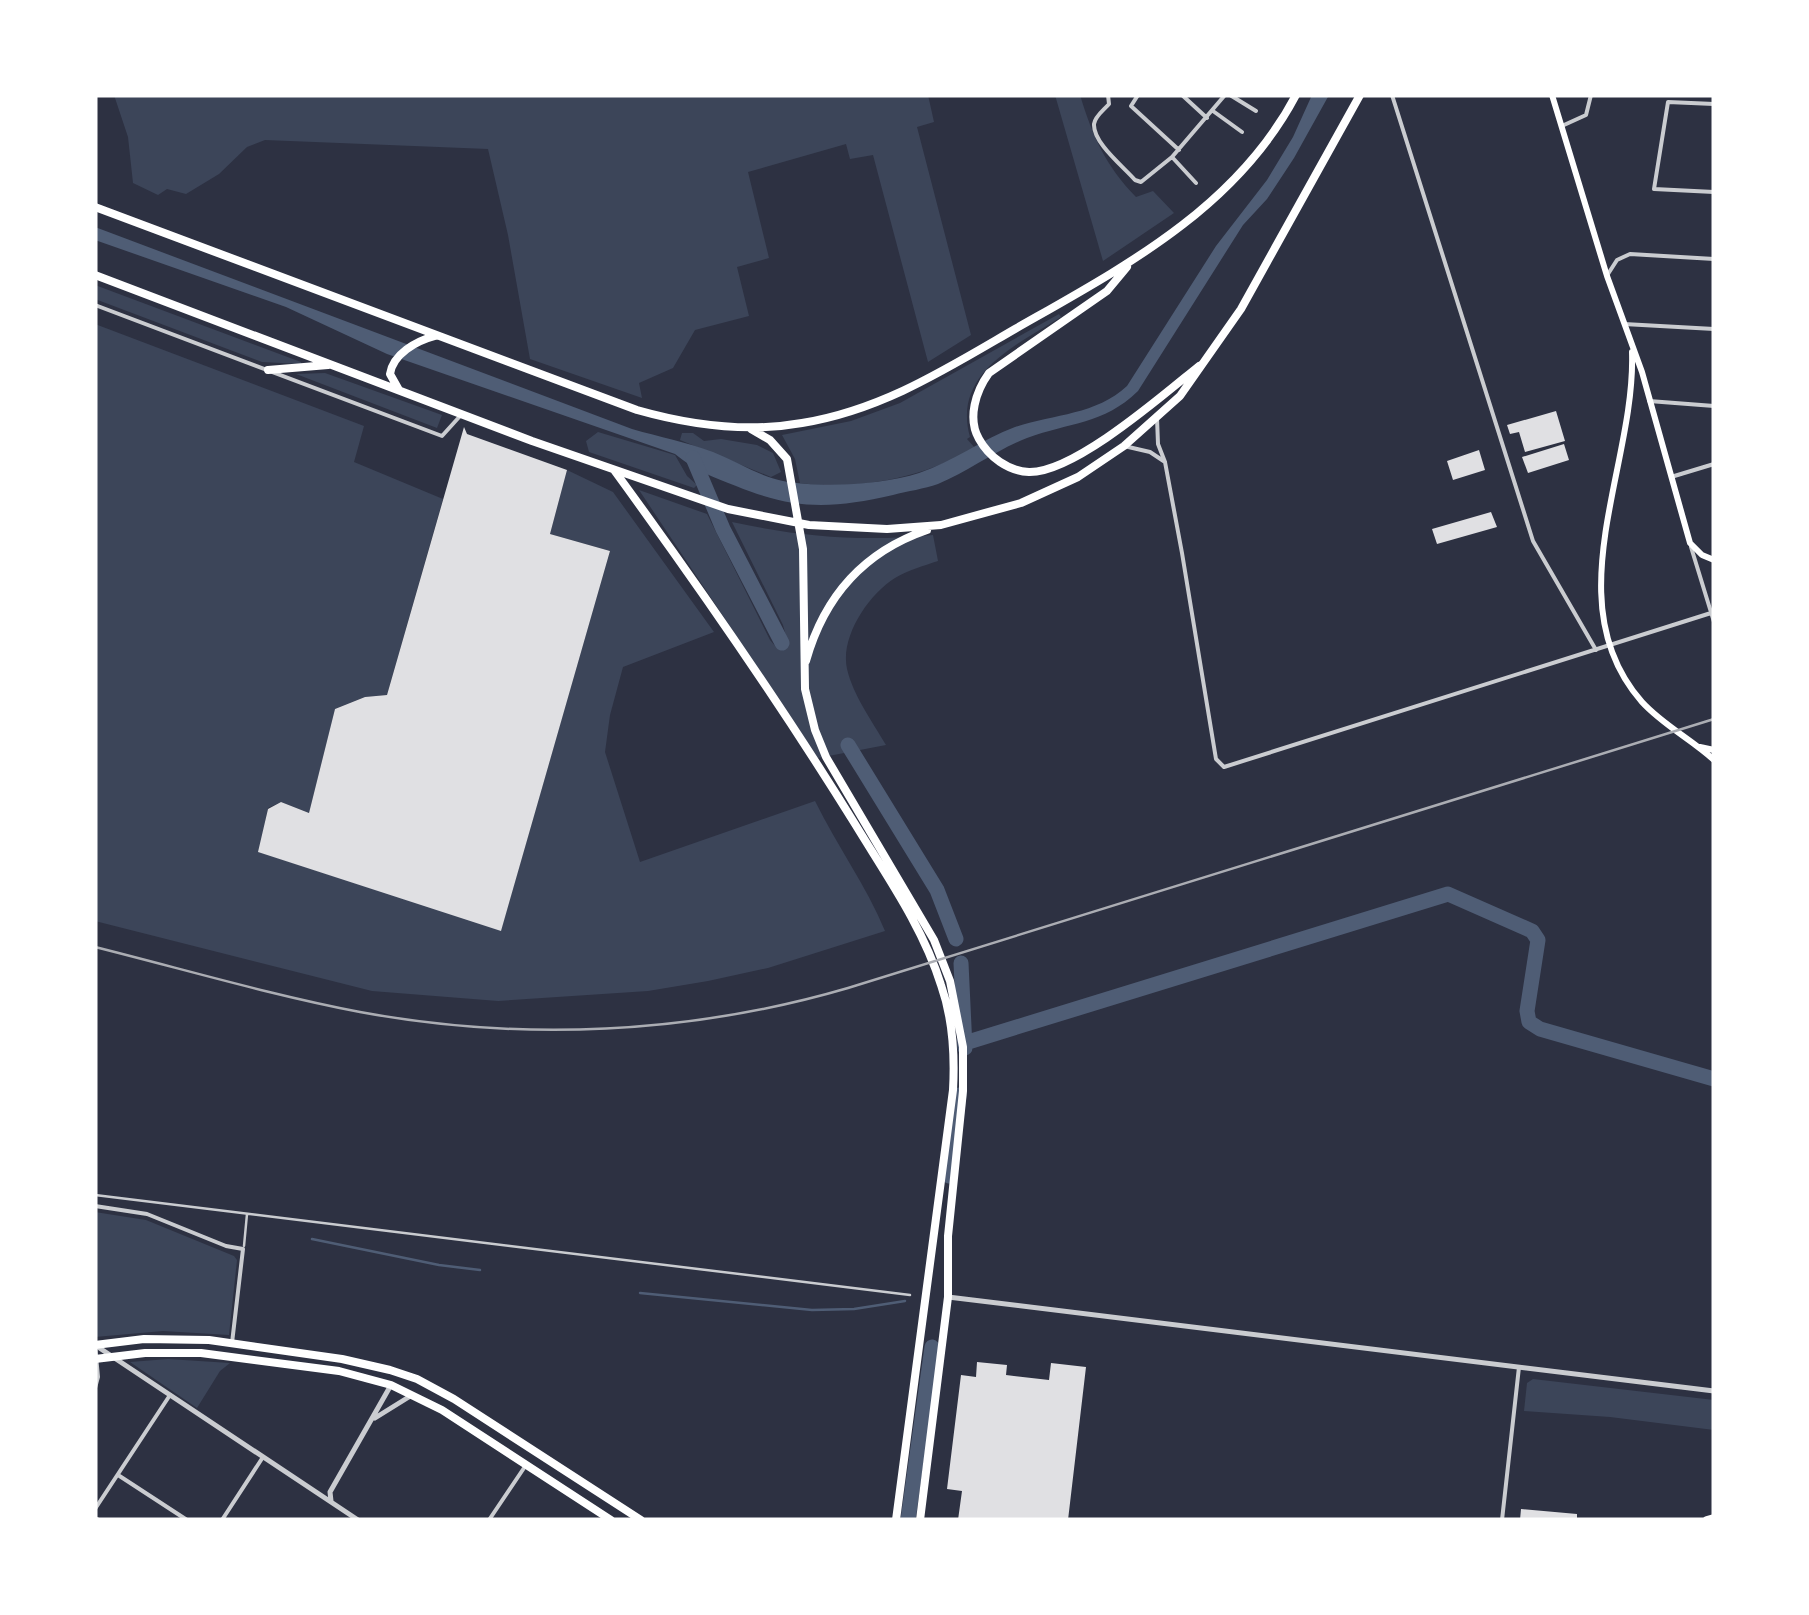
<svg xmlns="http://www.w3.org/2000/svg" width="1809" height="1615" viewBox="0 0 1809 1615" font-family="Arial,sans-serif">
<rect width="100%" height="100%" fill="#2d3142"/>
<path fill="#3c4559" d="M 114,95 L 928,95 L 934,122 L 917,127 L 971,335 L 928,362 L 873,155 L 850,159 L 846,144 L 748,172 L 769,258 L 737,267 L 749,316 L 695,330 L 673,368 L 639,383 L 642,398 L 530,359 L 508,235 L 488,149 L 265,140 L 247,147 L 219,174 L 186,194 L 167,189 L 158,195 L 133,183 L 128,137 Z
M 1055,95 L 1080,95 C 1093,137 1105,165 1136,197 L 1153,191 L 1174,213 L 1103,261 Z
M 95,285 L 301,362 L 301,364 L 262,362 L 95,299 Z
M 1059,314 L 1061,317 C 1017,345 952,373 970,437 L 967,439 L 975,448 C 925,477 858,491 800,483 L 795,459 L 782,435 L 851,421 L 900,403 Z
M 95,324 L 364,426 L 354,462 L 443,499 L 387,695 L 365,697 L 335,709 L 309,813 L 281,802 L 268,808 L 259,852 L 501,930 L 610,551 L 550,534 L 567,470 L 613,492 L 714,632 L 623,667 L 610,715 L 605,752 L 640,862 L 815,801 C 837,846 866,885 885,931 L 768,968 L 708,981 L 648,991 L 498,1001 L 372,991 L 95,921 Z
M 325,373 L 442,415 L 437,428 L 296,374 Z
M 598,432 L 675,455 L 687,476 L 697,485 L 694,488 L 589,452 L 586,441 Z
M 682,433 L 693,433 L 704,441 L 721,439 L 757,445 L 773,453 L 781,472 L 771,477 L 680,440 Z
M 639,490 L 707,514 L 770,640 L 776,647 L 787,640 L 783,625 L 732,522 C 800,537 864,542 933,535 L 938,561 C 923,566 908,570 895,578 C 868,595 840,637 847,669 C 853,695 872,721 886,745 L 818,758 Z
M 95,1212 L 146,1220 L 234,1256 L 237,1260 L 229,1335 L 163,1331 L 95,1337 Z
M 168,1359 L 230,1363 L 220,1371 L 197,1408 L 130,1362 Z
M 1533,1379 L 1714,1400 L 1714,1430 L 1610,1417 L 1524,1411 L 1527,1383 Z"/>
<path fill="#4f5d75" d="M 1312,95 L 1329,95 L 1294,158 L 1267,199 L 1243,225 L 1138,391 C 1103,425 1070,422 1027,438 C 996,450 969,471 938,484 C 924,489 908,491 893,495 C 831,509 795,510 736,486 C 713,477 694,470 675,454 L 387,354 L 286,307 L 95,240 L 95,227 L 632,429 C 660,437 686,442 713,452 C 736,461 759,476 783,481 C 820,488 883,485 919,473 C 953,462 982,439 1015,427 C 1054,414 1096,415 1127,386 L 1216,246 L 1267,180 L 1293,137 Z"/>
<g fill="none" stroke-linecap="round" stroke-linejoin="round">
<path stroke="#4f5d75" stroke-width="2.5" d="M 312,1239 L 439,1265 L 480,1270
M 640,1293 L 812,1310 L 854,1309 L 905,1301"/>
<path stroke="#4f5d75" stroke-width="15" d="M 693,458 L 723,529 L 782,643
M 848,745 L 937,890 L 956,939
M 961,963 L 965,1048
M 965,1043 L 1448,894 L 1532,931 L 1538,940 L 1527,1011 L 1529,1022 L 1540,1029 L 1714,1079
M 949,1176 L 959,1095
M 908,1520 L 932,1347"/>
</g>
<path fill="#e0e0e3" d="M 1556,411 L 1565,441 L 1525,452 L 1519,432 L 1510,434 L 1507,425 Z
M 464,427 L 467,434 L 567,470 L 550,534 L 610,551 L 501,931 L 258,852 L 268,809 L 281,802 L 309,813 L 335,709 L 365,697 L 387,695 Z
M 1564,444 L 1569,460 L 1528,473 L 1522,457 Z
M 1479,450 L 1485,470 L 1453,480 L 1447,461 Z
M 1491,512 L 1497,527 L 1437,544 L 1432,529 Z
M 977,1362 L 1007,1365 L 1006,1375 L 1049,1380 L 1051,1363 L 1086,1367 L 1068,1520 L 958,1520 L 962,1491 L 947,1489 L 961,1375 L 976,1377 Z
M 1521,1509 L 1577,1514 L 1577,1520 L 1520,1520 Z"/>
<g fill="none" stroke-linecap="round" stroke-linejoin="round">
<path stroke="#caccd0" stroke-width="2.5" d="M 95,1195 L 910,1295
M 244,1246 L 247,1214"/>
<path stroke="#caccd0" stroke-width="4" d="M 1108,95 L 1109,104 C 1104,110 1095,116 1094,124 C 1093,143 1124,167 1135,180 L 1141,182 L 1172,157 L 1225,95
M 1138,95 L 1131,106 L 1179,150
M 1182,95 L 1207,118
M 1230,95 L 1256,111
M 1392,95 L 1533,541 L 1596,650
M 1714,104 L 1668,102 L 1654,189 L 1714,192
M 1213,111 L 1242,132
M 1564,125 L 1586,115 L 1591,95
M 1172,157 L 1196,183
M 1608,274 L 1617,260 L 1630,254 L 1714,259
M 95,305 L 442,436 L 461,415
M 1624,324 L 1714,329
M 1649,401 L 1714,406
M 1157,418 L 1158,444 L 1165,462 L 1182,553 L 1216,759 L 1224,767 L 1711,613
M 1124,446 L 1150,452 L 1165,462
M 1671,477 L 1714,464
M 1691,547 L 1714,622
M 95,1206 L 147,1214 L 226,1246 L 243,1249 L 232,1343
M 95,1388 L 98,1377 L 95,1345
M 118,1475 L 187,1520
M 95,1509 L 170,1395
M 95,1518 L 99,1520
M 222,1520 L 263,1457
M 489,1520 L 526,1465
M 1502,1520 L 1519,1367"/>
<path stroke="#caccd0" stroke-width="5" d="M 948,1297 L 1714,1391
M 98,1347 L 358,1520
M 375,1418 L 412,1395
M 331,1501 L 330,1492 L 391,1385"/>
<path stroke="#fff" stroke-width="6" d="M 1552,95 L 1607,276 L 1642,372 L 1690,543 L 1702,555 L 1714,560
M 1632,352 C 1636,466 1554,602 1642,702 C 1663,725 1691,739 1714,760
M 1700,747 L 1714,750"/>
<path stroke="#fff" stroke-width="8" d="M 95,207 L 637,410 C 690,425 746,433 802,423 C 882,410 946,369 1015,329 C 1122,268 1236,209 1296,95
M 1127,267 L 1107,291 L 989,373 C 976,391 967,418 979,439 C 989,457 1008,471 1029,472 C 1074,473 1163,395 1199,366
M 95,275 L 532,441 L 728,509 L 809,525 L 887,529 L 941,525 L 1021,503 L 1078,477 L 1124,446 L 1180,396 L 1241,309 L 1360,95
M 268,370 L 328,365
M 399,390 L 390,374 C 393,354 416,341 435,336
M 751,429 L 770,440 L 787,459 L 803,549 L 805,689 L 815,730 L 826,757 L 934,940 L 950,981 L 963,1047 L 963,1091 L 948,1236 L 948,1297 L 920,1520
M 614,470 C 698,585 780,703 855,824 C 886,875 923,927 941,985 C 953,1019 955,1054 953,1090 L 896,1520
M 806,661 C 824,597 863,552 927,530
M 95,1345 L 144,1339 L 209,1340 L 342,1359 L 390,1370 L 417,1379 L 454,1399 L 641,1520
M 95,1359 L 145,1353 L 201,1353 L 339,1371 L 391,1385 L 442,1410 L 611,1520
M 1707,1520 L 1714,1518"/>
<path stroke="#abadb3" stroke-width="2.5" d="M 95,947 C 183,969 271,995 360,1012 C 522,1042 691,1034 848,988 L 1714,719"/>
</g>
<rect width="1809" height="1615" fill="none" stroke="#ffffff" stroke-width="195"/>
</svg>
